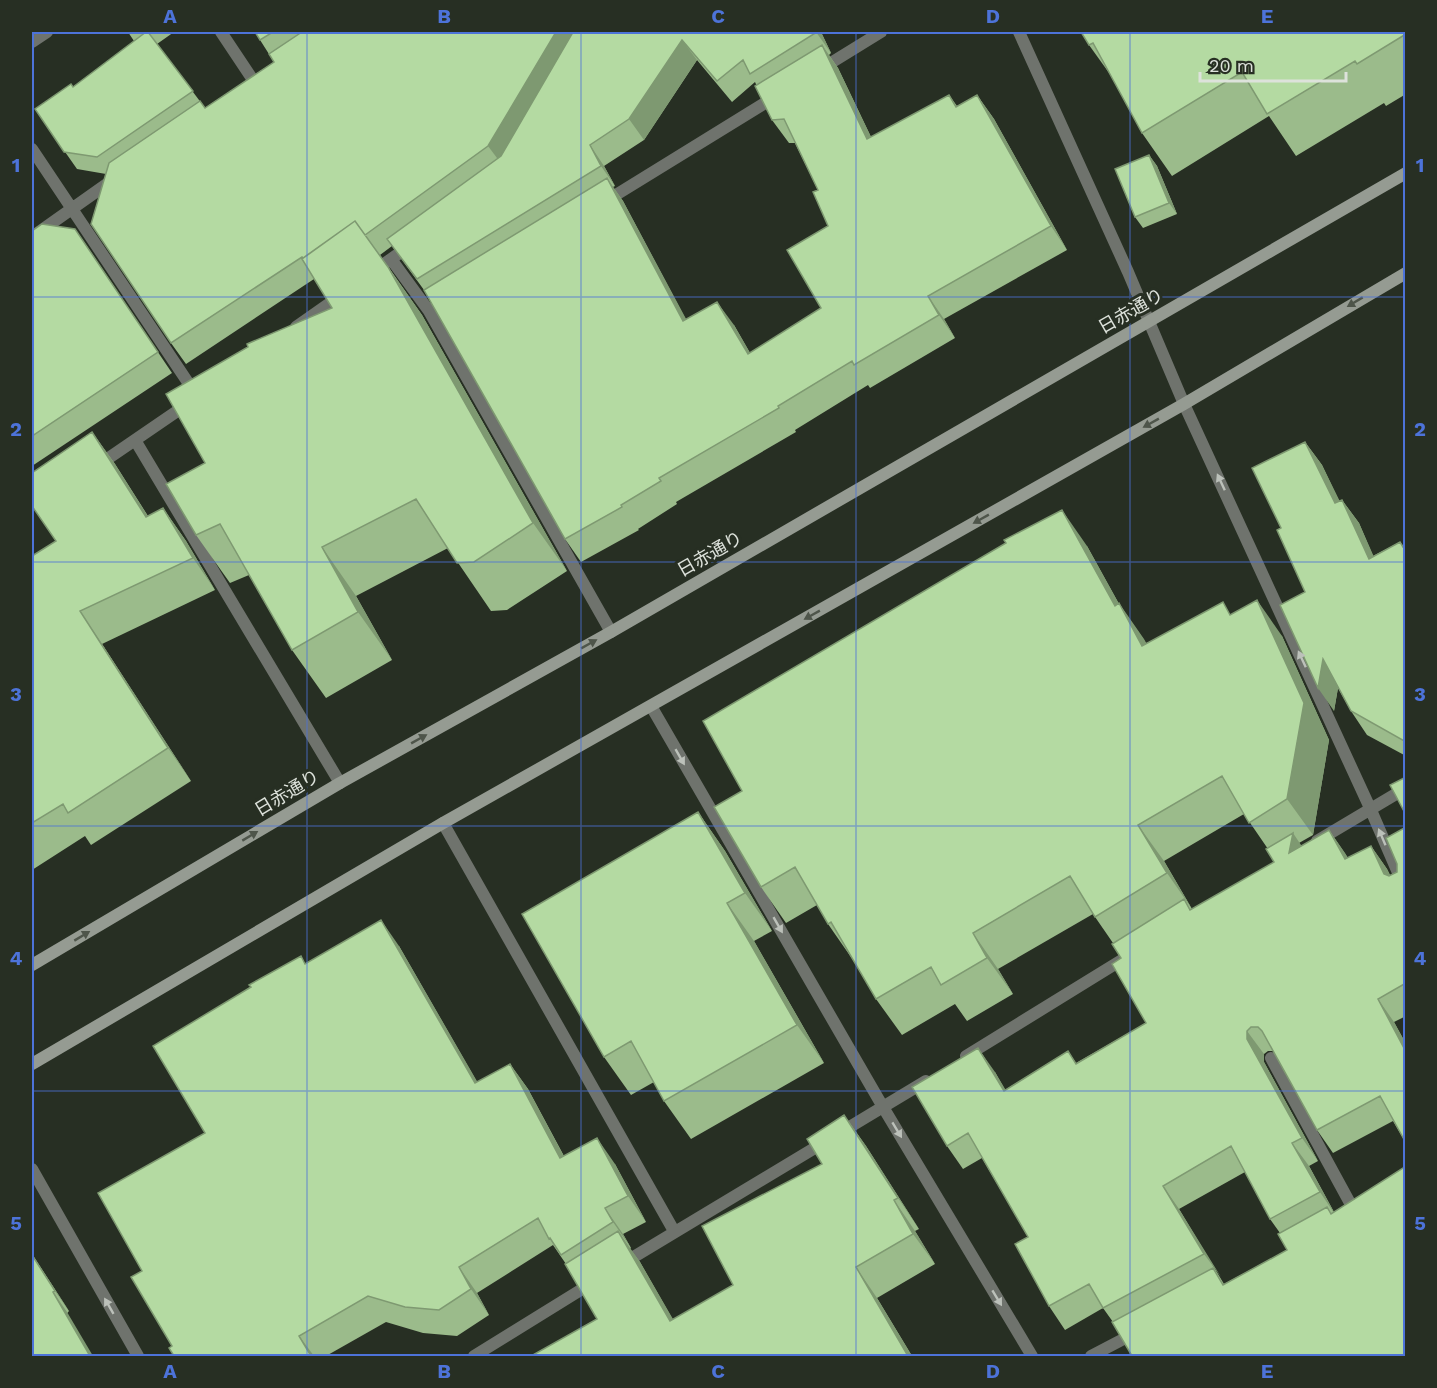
<svg xmlns="http://www.w3.org/2000/svg" width="1437" height="1388" viewBox="0 0 1437 1388" font-family="'Work Sans','Noto Sans JP',sans-serif">
<rect width="100%" height="100%" fill="#272f23"/>
<g fill="none" stroke-linecap="round" stroke-linejoin="round">
<path stroke="#6f736d" stroke-width="12" d="M 32,42 L 47,32"/>
<path stroke="#6f736d" stroke-width="12" d="M 221,32 L 255,83
M 821,69 L 881,32
M 32,149 L 195,393
M 606,201 L 778,95
M 32,237 L 114,179
M 391,259 L 429,311 L 611,632
M 374,271 L 411,245
M 429,311 L 446,300
M 296,327 L 343,294
M 1184,404 L 1370,808 L 1406,891
M 135,440 L 340,783
M 97,466 L 189,403
M 651,706 L 883,1107 L 1032,1356
M 443,823 L 674,1231
M 1317,841 L 1406,788
M 966,1056 L 1125,958
M 1271,1058 L 1356,1214
M 32,1169 L 138,1356
M 622,1264 L 926,1081
M 474,1356 L 592,1283
M 1091,1356 L 1135,1333"/>
<path stroke="#6f736d" stroke-width="12" d="M 1019,32 L 1128,272 L 1184,404"/>
<path stroke="#959b92" stroke-width="12" d="M 32,965 L 340,783 L 611,632 L 1406,173
M 32,1064 L 443,823 L 1184,404 L 1406,273"/>
</g>
<path fill="#9bbb8b" fill-rule="evenodd" d="M 128,32 L 174,32 L 157,44 L 205,108 L 274,62 L 255,32 L 821,32 L 831,53 L 829,55 L 838,68 L 871,137 L 949,95 L 957,106 L 977,95 L 994,119 L 1067,250 L 944,319 L 955,338 L 870,388 L 868,385 L 795,430 L 796,432 L 676,502 L 677,504 L 638,529 L 639,530 L 581,562 L 565,539 L 424,290 L 392,246 L 380,255 L 422,315 L 567,571 L 507,610 L 491,611 L 448,548 L 356,596 L 392,660 L 326,698 L 292,650 L 249,575 L 230,583 L 196,535 L 205,463 L 332,308 L 314,279 L 186,364 L 171,343 L 106,174 L 77,169 L 35,109 L 73,87 L 134,41 ZM 697,60 L 732,102 L 755,82 L 772,120 L 789,143 L 795,143 L 818,190 L 828,226 L 821,308 L 750,353 L 734,325 L 686,320 L 623,201 L 613,187 L 615,186 L 604,166 L 644,140 Z
M 1081,32 L 1406,32 L 1406,94 L 1386,106 L 1384,103 L 1296,156 L 1269,116 L 1172,176 L 1142,133 L 1112,77 L 1089,45 Z
M 1149,155 L 1157,166 L 1177,214 L 1143,228 L 1135,217 Z
M 75,229 L 172,373 L 32,466 L 32,231 Z
M 92,432 L 115,464 L 148,516 L 163,508 L 186,541 L 215,590 L 102,644 L 191,781 L 91,845 L 85,836 L 32,870 L 32,556 L 56,541 Z
M 1305,442 L 1322,465 L 1339,501 L 1342,500 L 1359,523 L 1373,556 L 1400,542 L 1404,547 L 1406,546 L 1406,756 L 1367,735 L 1351,711 L 1338,688 L 1334,711 L 1305,592 L 1281,528 Z
M 1087,546 L 1119,604 L 1146,643 L 1231,614 L 1282,636 L 1329,740 L 1313,835 L 1299,843 L 1301,846 L 1329,830 L 1348,858 L 1371,846 L 1387,869 L 1390,875 L 1397,872 L 1406,827 L 1406,1016 L 1394,1022 L 1406,1044 L 1406,1143 L 1393,1121 L 1333,1153 L 1317,1130 L 1273,1051 L 1268,1051 L 1264,1054 L 1264,1062 L 1318,1161 L 1309,1166 L 1334,1212 L 1406,1356 L 1113,1322 L 1103,1308 L 1065,1330 L 1049,1306 L 1028,1237 L 982,1158 L 963,1169 L 947,1146 L 995,1072 L 1005,1090 L 1068,1051 L 1076,1063 L 1146,1023 L 1121,958 L 1113,943 L 1093,914 L 998,969 L 1013,994 L 967,1021 L 955,1004 L 902,1035 L 876,999 L 853,960 L 828,924 L 817,905 L 786,923 L 761,887 L 742,791 ZM 1244,814 L 1268,849 L 1274,862 L 1192,909 L 1164,861 ZM 1245,1172 L 1270,1219 L 1280,1233 L 1287,1250 L 1224,1284 L 1179,1209 Z
M 698,812 L 725,851 L 772,931 L 754,941 L 824,1063 L 691,1139 L 664,1101 L 654,1082 L 631,1095 L 604,1057 Z
M 399,946 L 477,1082 L 510,1064 L 528,1089 L 564,1156 L 615,1164 L 646,1222 L 623,1234 L 631,1248 L 630,1249 L 640,1262 L 673,1320 L 733,1285 L 822,1164 L 844,1115 L 866,1146 L 919,1229 L 915,1231 L 935,1264 L 877,1298 L 912,1356 L 597,1319 L 566,1264 L 553,1245 L 477,1293 L 489,1315 L 457,1336 L 423,1333 L 386,1322 L 326,1356 L 174,1356 L 172,1346 L 142,1271 L 205,1133 L 251,987 L 306,964 Z
M 32,1254 L 69,1311 L 32,1356 Z"/>
<path fill="#7e9971" d="M 556,32 L 582,32 L 503,166 L 488,146 Z
M 816,32 L 821,32 L 831,53 Z
M 682,40 L 697,60 L 644,140 L 629,119 Z
M 822,45 L 838,68 L 883,162 L 867,139 Z
M 977,95 L 994,119 L 1067,250 L 1051,226 Z
M 590,145 L 604,166 L 615,186 L 601,166 Z
M 1149,155 L 1157,166 L 1177,214 L 1169,203 Z
M 607,178 L 623,201 L 700,345 L 683,321 Z
M 75,229 L 89,249 L 172,373 L 158,352 Z
M 388,267 L 422,315 L 567,571 L 533,523 Z
M 928,296 L 944,319 L 955,338 L 939,315 Z
M 717,302 L 734,325 L 764,377 L 748,354 Z
M 92,432 L 115,464 L 169,550 L 146,517 Z
M 1305,442 L 1322,465 L 1352,526 L 1335,503 Z
M 1342,500 L 1359,523 L 1385,582 L 1369,559 Z
M 163,508 L 186,541 L 215,590 L 193,558 Z
M 1062,510 L 1087,546 L 1134,631 L 1119,603 L 1144,639 L 1167,682 L 1115,606 Z
M 322,547 L 356,596 L 392,660 L 358,612 Z
M 1257,600 L 1282,636 L 1329,740 L 1313,835 L 1287,799 Z
M 80,611 L 102,644 L 191,781 L 168,748 Z
M 1323,659 L 1339,682 L 1334,711 L 1318,688 Z
M 698,812 L 725,851 L 772,931 L 745,893 Z
M 1138,825 L 1164,861 L 1192,909 L 1167,873 Z
M 1329,830 L 1345,853 L 1362,882 L 1345,859 Z
M 1293,833 L 1309,857 L 1289,853 Z
M 1371,846 L 1387,869 L 1401,897 L 1384,874 Z
M 727,903 L 754,941 L 824,1063 L 797,1025 Z
M 381,920 L 399,946 L 493,1109 L 475,1083 Z
M 973,933 L 998,969 L 1013,994 L 987,958 Z
M 1378,999 L 1394,1022 L 1406,1044 L 1406,1052 Z
M 1247,1031 L 1264,1054 L 1264,1062 L 1318,1161 L 1302,1138 L 1247,1039 Z
M 978,1048 L 995,1072 L 1020,1114 L 1004,1091 Z
M 510,1064 L 528,1089 L 578,1183 L 560,1158 Z
M 844,1115 L 866,1146 L 919,1229 L 898,1198 Z
M 597,1138 L 615,1164 L 646,1222 L 628,1196 Z
M 1292,1143 L 1309,1166 L 1336,1216 L 1320,1192 Z
M 1163,1186 L 1179,1209 L 1221,1277 L 1204,1254 Z
M 894,1200 L 915,1231 L 935,1264 L 913,1234 Z
M 605,1208 L 623,1234 L 631,1248 L 613,1222 Z
M 618,1231 L 640,1262 L 692,1352 L 670,1321 Z
M 32,1254 L 69,1311 L 55,1291 Z
M 459,1267 L 477,1293 L 489,1315 L 471,1289 Z
M 856,1267 L 877,1298 L 912,1356 L 908,1356 Z
M 53,1292 L 67,1312 L 93,1356 L 90,1356 Z
M 299,1336 L 314,1356 L 311,1356 Z"/>
<path fill="#b4daa2" stroke="#7e9971" stroke-width="1.5" d="M 146,32 L 148,32 L 193,91 L 97,157 L 64,152 L 35,109 L 71,84 L 73,87 Z
M 255,32 L 273,32 L 260,40 Z
M 302,32 L 556,32 L 488,146 L 365,235 L 355,221 L 303,258 L 302,257 L 171,343 L 91,224 L 109,163 L 200,101 L 205,108 L 274,62 L 269,54 Z
M 573,32 L 817,32 L 750,74 L 743,60 L 717,81 L 682,40 L 629,119 L 590,145 L 601,166 L 417,279 L 387,239 L 501,156 Z
M 1081,32 L 1406,32 L 1406,34 L 1357,64 L 1355,61 L 1267,114 L 1242,72 L 1142,133 L 1093,43 L 1089,45 Z
M 822,45 L 867,139 L 949,95 L 956,107 L 977,95 L 1051,226 L 928,296 L 939,315 L 854,365 L 852,361 L 778,406 L 779,408 L 659,478 L 661,481 L 621,505 L 622,507 L 565,539 L 424,290 L 607,178 L 683,321 L 717,302 L 748,354 L 821,308 L 787,250 L 828,226 L 813,192 L 818,190 L 784,119 L 772,120 L 755,86 Z
M 1149,155 L 1169,203 L 1135,217 L 1115,169 Z
M 355,221 L 388,267 L 533,523 L 474,562 L 457,563 L 416,499 L 322,547 L 358,612 L 292,650 L 220,524 L 196,535 L 166,484 L 205,463 L 166,394 L 248,347 L 247,344 L 332,308 L 302,259 Z
M 42,224 L 75,229 L 158,352 L 32,436 L 32,231 Z
M 92,432 L 146,517 L 163,508 L 193,558 L 80,611 L 168,748 L 68,813 L 63,804 L 32,823 L 32,556 L 56,541 L 32,506 L 32,473 Z
M 1305,442 L 1335,503 L 1342,500 L 1369,559 L 1400,542 L 1403,547 L 1406,546 L 1406,742 L 1351,711 L 1323,659 L 1318,688 L 1280,605 L 1305,592 L 1277,530 L 1281,528 L 1252,468 Z
M 1062,510 L 1115,606 L 1119,603 L 1142,646 L 1223,602 L 1230,615 L 1257,600 L 1304,703 L 1287,799 L 1249,823 L 1222,776 L 1138,825 L 1167,873 L 1095,917 L 1070,876 L 973,933 L 987,958 L 941,985 L 931,967 L 876,999 L 831,922 L 828,924 L 795,867 L 761,887 L 714,807 L 742,791 L 703,721 L 1006,543 L 1004,540 Z
M 1406,777 L 1406,815 L 1390,785 Z
M 698,812 L 745,893 L 727,903 L 797,1025 L 664,1101 L 631,1041 L 604,1057 L 522,914 Z
M 1406,827 L 1406,983 L 1378,999 L 1406,1052 L 1406,1143 L 1380,1096 L 1317,1130 L 1262,1031 L 1258,1027 L 1251,1027 L 1247,1031 L 1247,1039 L 1302,1138 L 1292,1143 L 1320,1192 L 1270,1219 L 1231,1146 L 1163,1186 L 1204,1254 L 1103,1308 L 1089,1284 L 1049,1306 L 1015,1244 L 1028,1237 L 968,1133 L 947,1146 L 912,1087 L 978,1048 L 1004,1091 L 1068,1051 L 1076,1064 L 1146,1023 L 1112,964 L 1121,958 L 1112,944 L 1184,899 L 1190,910 L 1274,862 L 1266,849 L 1293,833 L 1289,853 L 1329,830 L 1345,859 L 1371,846 L 1384,874 L 1389,876 L 1397,872 L 1397,864 L 1386,838 Z
M 381,920 L 475,1083 L 510,1064 L 560,1158 L 597,1138 L 628,1196 L 605,1208 L 613,1222 L 561,1255 L 550,1238 L 549,1239 L 538,1218 L 459,1267 L 471,1289 L 439,1310 L 405,1307 L 368,1296 L 299,1336 L 311,1356 L 174,1356 L 169,1348 L 172,1346 L 131,1277 L 142,1271 L 98,1193 L 205,1133 L 153,1046 L 251,987 L 249,985 L 301,956 L 305,964 Z
M 844,1115 L 898,1198 L 894,1200 L 913,1234 L 856,1267 L 908,1356 L 531,1356 L 597,1319 L 565,1264 L 618,1231 L 670,1321 L 733,1285 L 702,1226 L 822,1164 L 807,1139 Z
M 1406,1166 L 1406,1356 L 1132,1356 L 1112,1322 L 1213,1268 L 1223,1285 L 1287,1250 L 1278,1234 L 1327,1207 L 1331,1214 Z
M 32,1255 L 55,1291 L 53,1292 L 90,1356 L 32,1356 Z"/>
<defs><path id="oneway-solid" d="M-6-.8H1V-3.2L6.5 0L1 3.2V.8H-6Z" transform="scale(1.5)"/></defs>
<g fill="#4e554a">
<use href="#oneway-solid" transform="translate(1355 302) rotate(149)"/>
<use href="#oneway-solid" transform="translate(1151 423) rotate(151)"/>
<use href="#oneway-solid" transform="translate(981 519) rotate(151)"/>
<use href="#oneway-solid" transform="translate(812 615) rotate(151)"/>
<use href="#oneway-solid" transform="translate(589 644) rotate(-29)"/>
<use href="#oneway-solid" transform="translate(419 739) rotate(-29)"/>
<use href="#oneway-solid" transform="translate(250 836) rotate(-31)"/>
<use href="#oneway-solid" transform="translate(82 936) rotate(-31)"/>
</g>
<g fill="#bcc1ba">
<use href="#oneway-solid" transform="translate(1221 482) rotate(-115)"/>
<use href="#oneway-solid" transform="translate(1302 659) rotate(-115)"/>
<use href="#oneway-solid" transform="translate(680 757) rotate(60)"/>
<use href="#oneway-solid" transform="translate(1382 837) rotate(-113)"/>
<use href="#oneway-solid" transform="translate(778 925) rotate(60)"/>
<use href="#oneway-solid" transform="translate(897 1130) rotate(59)"/>
<use href="#oneway-solid" transform="translate(997 1298) rotate(59)"/>
<use href="#oneway-solid" transform="translate(109 1306) rotate(-120)"/>
</g>
<path fill="none" stroke="#4d73d9" stroke-width="1.5" stroke-opacity="0.55" d="M 307,32 L 307,1356M 581,32 L 581,1356M 856,32 L 856,1356M 1130,32 L 1130,1356M 32,297 L 1406,297M 32,562 L 1406,562M 32,826 L 1406,826M 32,1091 L 1406,1091"/>
<g text-anchor="middle" stroke-width="6" stroke-linejoin="round" paint-order="stroke">
<g font-size="18" fill="#dde2db" stroke="#272f23">
<text transform="translate(1131 311) rotate(-30)" y="6">日赤通り</text>
<text transform="translate(710 554) rotate(-30)" y="6">日赤通り</text>
<text transform="translate(287 793) rotate(-31)" y="6">日赤通り</text>
</g>
</g>
<rect width="1437" height="1388" fill="none" stroke="#272f23" stroke-width="66"/>
<path d="M1200 72v9h146v-9" fill="none" stroke="#dde2db" stroke-width="3"/>
<text x="1209" y="72" font-size="18" fill="#dde2db" stroke="#272f23" stroke-width="4.5" paint-order="stroke">20 m</text>
<rect x="33" y="33" width="1371" height="1322" fill="none" stroke="#4d73d9" stroke-width="2"/>
<g font-size="20" text-anchor="middle" font-weight="bold" fill="#4d73d9">
<text x="170" y="23">A</text>
<text x="444" y="23">B</text>
<text x="718" y="23">C</text>
<text x="993" y="23">D</text>
<text x="1267" y="23">E</text>
<text x="16" y="172">1</text>
<text x="1420" y="172">1</text>
<text x="16" y="436">2</text>
<text x="1420" y="436">2</text>
<text x="16" y="701">3</text>
<text x="1420" y="701">3</text>
<text x="16" y="965">4</text>
<text x="1420" y="965">4</text>
<text x="16" y="1230">5</text>
<text x="1420" y="1230">5</text>
<text x="170" y="1378">A</text>
<text x="444" y="1378">B</text>
<text x="718" y="1378">C</text>
<text x="993" y="1378">D</text>
<text x="1267" y="1378">E</text>
</g>
</svg>
